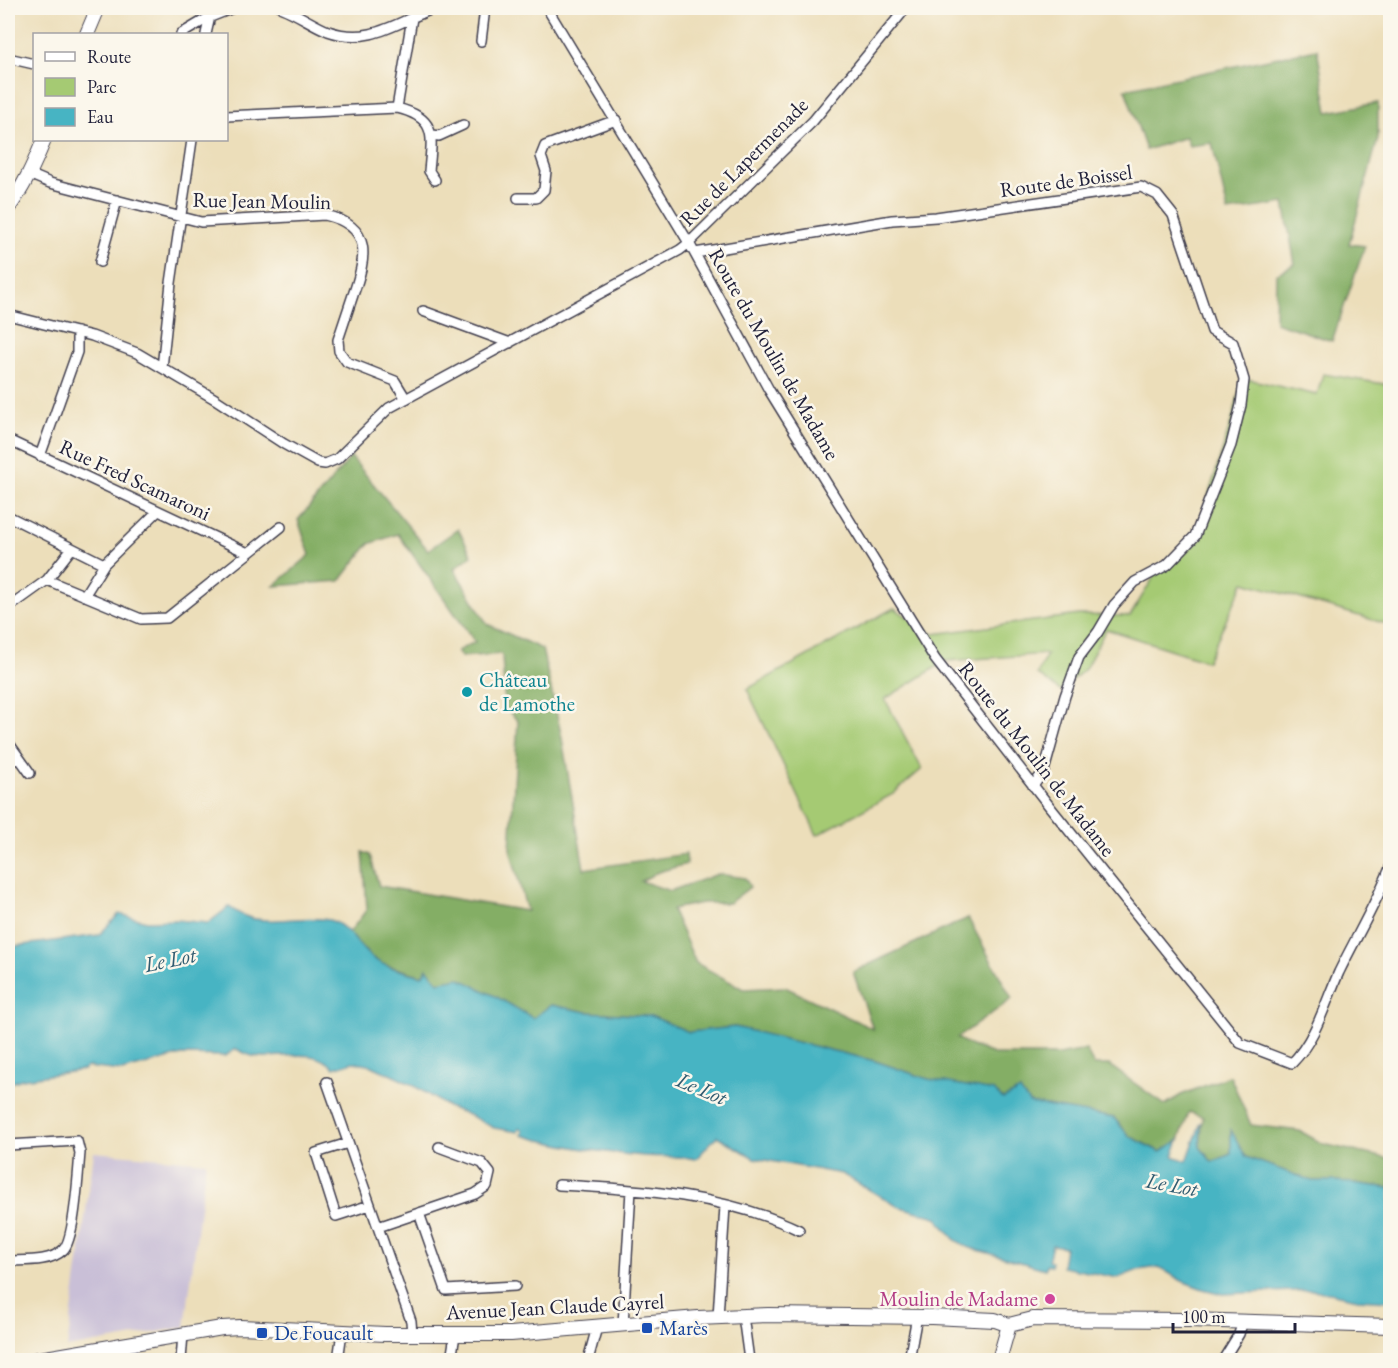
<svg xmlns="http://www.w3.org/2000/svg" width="1398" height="1368" viewBox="0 0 1398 1368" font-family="'EB Garamond',serif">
<rect width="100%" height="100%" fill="#fbf7ec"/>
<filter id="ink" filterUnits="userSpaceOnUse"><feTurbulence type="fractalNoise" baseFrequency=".0167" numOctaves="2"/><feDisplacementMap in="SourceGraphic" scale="12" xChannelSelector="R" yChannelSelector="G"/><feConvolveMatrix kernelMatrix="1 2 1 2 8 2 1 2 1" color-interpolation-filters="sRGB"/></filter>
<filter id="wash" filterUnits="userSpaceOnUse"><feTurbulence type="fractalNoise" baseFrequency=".008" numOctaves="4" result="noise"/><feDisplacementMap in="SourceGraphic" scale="24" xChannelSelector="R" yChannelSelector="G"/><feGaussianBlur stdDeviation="1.35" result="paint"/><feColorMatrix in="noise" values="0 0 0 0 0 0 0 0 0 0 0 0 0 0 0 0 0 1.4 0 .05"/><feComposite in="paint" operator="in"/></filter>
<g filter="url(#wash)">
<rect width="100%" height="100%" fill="#ecdeba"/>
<path fill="#c9bfd7" d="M 94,1152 L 206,1162 L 185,1327 L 67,1348 Z"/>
<path fill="#a5ca73" stroke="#647657" stroke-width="1.5" d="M 1323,374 L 1390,385 L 1390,625 L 1244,582 L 1207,661 L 1106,629 L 1085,669 L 1060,691 L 1037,674 L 1047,654 L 946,661 L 885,699 L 922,769 L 893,794 L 817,835 L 747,689 L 894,608 L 933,634 L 1079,615 L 1130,616 L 1158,570 L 1194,542 L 1234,413 L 1243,378 L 1317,395 Z"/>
<path fill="#84ae65" stroke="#536850" stroke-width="1.5" d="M 1317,49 L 1328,112 L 1378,103 L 1378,139 L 1349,244 L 1365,246 L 1332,341 L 1275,322 L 1276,274 L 1295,264 L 1284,203 L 1228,212 L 1212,143 L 1189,146 L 1186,137 L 1146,150 L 1125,89 Z
M 351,457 L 428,550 L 458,529 L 472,555 L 454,569 L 487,624 L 542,649 L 562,738 L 584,869 L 686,854 L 687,864 L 658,872 L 641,881 L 670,891 L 718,874 L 745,878 L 750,887 L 729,903 L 702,903 L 672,909 L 696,963 L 743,989 L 785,987 L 873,1029 L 853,972 L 968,918 L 1012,999 L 957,1038 L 969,1045 L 996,1055 L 1058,1055 L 1086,1050 L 1094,1065 L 1109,1065 L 1165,1105 L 1181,1095 L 1230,1076 L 1251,1125 L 1300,1131 L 1323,1144 L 1390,1159 L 1390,1188 L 1337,1181 L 1312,1181 L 1246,1157 L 1231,1132 L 1231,1154 L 1212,1162 L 1200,1147 L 1203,1117 L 1189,1112 L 1179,1140 L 1161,1152 L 1129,1136 L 1114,1118 L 1003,1099 L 928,1079 L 875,1061 L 735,1027 L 689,1032 L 651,1016 L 587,1012 L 551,1005 L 533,1019 L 497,997 L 438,983 L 427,969 L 423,976 L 382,964 L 370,956 L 349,933 L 367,909 L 363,852 L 370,855 L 379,886 L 527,911 L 510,849 L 518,721 L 505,708 L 502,654 L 461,657 L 457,651 L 475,642 L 398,534 L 369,544 L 340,581 L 274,586 L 310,555 L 298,520 Z"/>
<path fill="#47b4c3" stroke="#346b7f" stroke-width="1.5" d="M 229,907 C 234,910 239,914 245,916 C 267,926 304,914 329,920 C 347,924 357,945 370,956 C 384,968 405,971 422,976 L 427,968 L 438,982 L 459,978 L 497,997 L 533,1018 L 551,1005 L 587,1012 L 651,1016 L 689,1032 L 735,1027 L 875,1061 L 928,1079 L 994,1091 L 1003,1099 L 1020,1090 L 1029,1103 L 1114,1118 L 1129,1136 L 1160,1152 L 1179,1140 L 1173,1156 L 1187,1161 L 1201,1122 L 1200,1147 L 1212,1162 L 1231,1154 L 1231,1130 L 1246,1157 L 1312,1181 L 1337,1181 L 1390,1188 L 1390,1301 L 1358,1299 L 1314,1290 L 1223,1294 L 1203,1289 L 1182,1281 L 1159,1267 L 1138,1270 L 1118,1278 L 1062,1267 L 1065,1247 L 1052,1245 L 1048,1261 L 1052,1262 L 1051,1266 L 1046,1265 L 1045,1269 L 967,1247 L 954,1239 L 936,1217 L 897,1206 L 842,1174 L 754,1158 L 717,1136 L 696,1159 C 679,1156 663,1157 645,1156 C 607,1153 558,1146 522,1135 L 523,1130 L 519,1128 L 518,1132 L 494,1128 L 471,1116 L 448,1107 L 413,1085 L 368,1064 L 353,1062 L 334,1068 C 311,1045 281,1061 253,1056 C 247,1055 241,1051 236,1049 L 225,1056 L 182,1055 L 122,1071 L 87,1067 L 84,1070 L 22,1079 L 8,1084 L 8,947 L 99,935 L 119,914 L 147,921 L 177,920 L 208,923 Z"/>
</g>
<g filter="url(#ink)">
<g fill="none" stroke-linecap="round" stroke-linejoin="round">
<g stroke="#403e4e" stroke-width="12">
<path id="street" d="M 282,8 C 298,14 313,25 328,31 C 371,46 398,21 435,8
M 547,8 L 689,243 L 769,390 L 935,659 L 1050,807 L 1240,1043 L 1292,1063 C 1316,1039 1325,1003 1339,972 C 1356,937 1376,904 1390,868
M 181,34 L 208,18 L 233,8
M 206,34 L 212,8
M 481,41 L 485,8
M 8,58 L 34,64
M 397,108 L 412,18
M 226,116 L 397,108 C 438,118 432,137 429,171 L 435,180
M 433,135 L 439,136 L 463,125
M 29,174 L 50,183 L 201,222 L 325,215 C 374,226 366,259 353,295 C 348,310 343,325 338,340 L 339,351 L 347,362 L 395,381 L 406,399
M 518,198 L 536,198 L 544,190 L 546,171 L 541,156 L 545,146 L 616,120
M 695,253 L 892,220 L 936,217 L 1141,187 L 1157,195 L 1173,215 L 1212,331 L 1233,343 L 1244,380 L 1241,405 L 1231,445 L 1195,536 L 1167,565 L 1135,582 L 1114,605 L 1098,632 L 1079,657 L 1065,696 L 1044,771 L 1033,786
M 100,262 L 117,200
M 423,311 L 510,343
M 8,315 L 92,336 L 137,353 L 215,399 L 284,444 L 318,463 L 325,464 L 337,459 L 389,408 L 680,250 L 689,243 L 813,121 L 906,8
M 162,368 L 171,283 L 192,140
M 8,440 L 248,553
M 40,456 L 77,352 L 77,332
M 8,516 L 104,564 L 158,511
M 47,580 L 72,548
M 84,596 L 104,564
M 8,608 L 47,580 L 141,619 L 167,618 L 281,527
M 8,742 L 30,773
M 8,763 L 19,758
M 327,1082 L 411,1321 L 412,1334
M 348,1143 L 316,1153 L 336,1216 L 370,1205
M 8,1145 L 77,1141 L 80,1153 C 78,1173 75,1239 63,1250 C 49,1263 24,1260 8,1261
M 559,1185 C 639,1189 726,1195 799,1230
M 419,1213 L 446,1290 L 515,1286
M 378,1227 L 475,1194 L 487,1186 L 490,1173 L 482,1163 L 439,1147
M 743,1316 L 749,1360
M 718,1317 L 725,1206
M 623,1325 L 631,1190
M 181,1360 L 183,1334
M 338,1360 L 342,1332
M 451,1360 L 455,1335
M 588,1360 L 597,1327
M 833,1360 L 834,1359
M 909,1360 L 917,1316
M 1223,1360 L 1239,1334 L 1243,1321"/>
</g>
<g stroke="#403e4e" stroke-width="16">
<path id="secondary" d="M 87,34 L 98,8
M 8,208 C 24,187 34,164 44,140
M 1009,1325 L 1033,1319 L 1189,1320 L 1390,1326
M 34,1360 L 222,1328 L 240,1327 L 385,1334 L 511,1334 L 698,1318 L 768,1315 L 932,1317 L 995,1320 L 1009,1325
M 999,1360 L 1009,1325"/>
</g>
<use href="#street" stroke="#fff" stroke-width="9"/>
<use href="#secondary" stroke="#fff" stroke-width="14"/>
</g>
</g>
<circle fill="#0f9aa8" stroke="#fbf7ec" stroke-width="2" cx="467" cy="692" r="6"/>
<circle fill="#d1479c" stroke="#fbf7ec" stroke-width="2" cx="1050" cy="1299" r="6"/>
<g fill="#1a4fb4" stroke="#fbf7ec" stroke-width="2">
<rect x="641" y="1322" width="12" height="12" rx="3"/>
<rect x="256" y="1327" width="12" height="12" rx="3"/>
</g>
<g text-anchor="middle" stroke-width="5" stroke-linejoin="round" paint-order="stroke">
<g font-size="21" fill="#22223b" stroke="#fbf7ec">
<text transform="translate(744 162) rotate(-45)" y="7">Rue de Lapermenade</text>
<text transform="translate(1066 181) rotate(-8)" y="7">Route de Boissel</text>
<text transform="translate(262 201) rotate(1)" y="7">Rue Jean Moulin</text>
<text transform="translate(774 354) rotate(60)" y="7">Route du Moulin de Madame</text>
<text transform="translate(135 480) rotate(25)" y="7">Rue Fred Scamaroni</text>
<text transform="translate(1037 759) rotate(52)" y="7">Route du Moulin de Madame</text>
<text transform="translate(555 1307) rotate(-3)" y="7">Avenue Jean Claude Cayrel</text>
</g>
<g font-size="21" fill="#0d838f" stroke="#fbf7ec" text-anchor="start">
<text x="479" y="687">Château<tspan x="479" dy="24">de Lamothe</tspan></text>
</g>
<g font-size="21" fill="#b23c85" stroke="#fbf7ec" text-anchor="end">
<text x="1038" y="1306">Moulin de Madame</text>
</g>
<g font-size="21" fill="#164399" stroke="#fbf7ec" text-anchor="start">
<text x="659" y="1335">Marès</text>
<text x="274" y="1340">De Foucault</text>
</g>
<g font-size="22" font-style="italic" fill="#315c71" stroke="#fbf7ec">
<text transform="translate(170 959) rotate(-12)" y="8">Le Lot</text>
<text transform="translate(702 1088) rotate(23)" y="8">Le Lot</text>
<text transform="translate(1172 1184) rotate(10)" y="8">Le Lot</text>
</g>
</g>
<rect width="1398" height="1368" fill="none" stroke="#fbf7ec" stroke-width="30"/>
<rect x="33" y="33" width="195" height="108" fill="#fbf7ec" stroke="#a4a2a5" stroke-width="1.5"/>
<rect x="45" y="52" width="30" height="9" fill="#ffffff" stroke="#a4a2a5" stroke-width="1.5"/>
<text x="87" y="63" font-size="18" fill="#22223b">Route</text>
<rect x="45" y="78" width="30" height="18" fill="#a5ca73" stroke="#a4a2a5" stroke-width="1.5"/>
<text x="87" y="93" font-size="18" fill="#22223b">Parc</text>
<rect x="45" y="108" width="30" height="18" fill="#47b4c3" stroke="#a4a2a5" stroke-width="1.5"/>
<text x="87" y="123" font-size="18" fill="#22223b">Eau</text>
<path d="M1173 1323v9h122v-9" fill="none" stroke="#22223b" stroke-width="3"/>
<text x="1182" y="1323" font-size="18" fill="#22223b" stroke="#fbf7ec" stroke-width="4.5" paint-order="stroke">100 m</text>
</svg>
